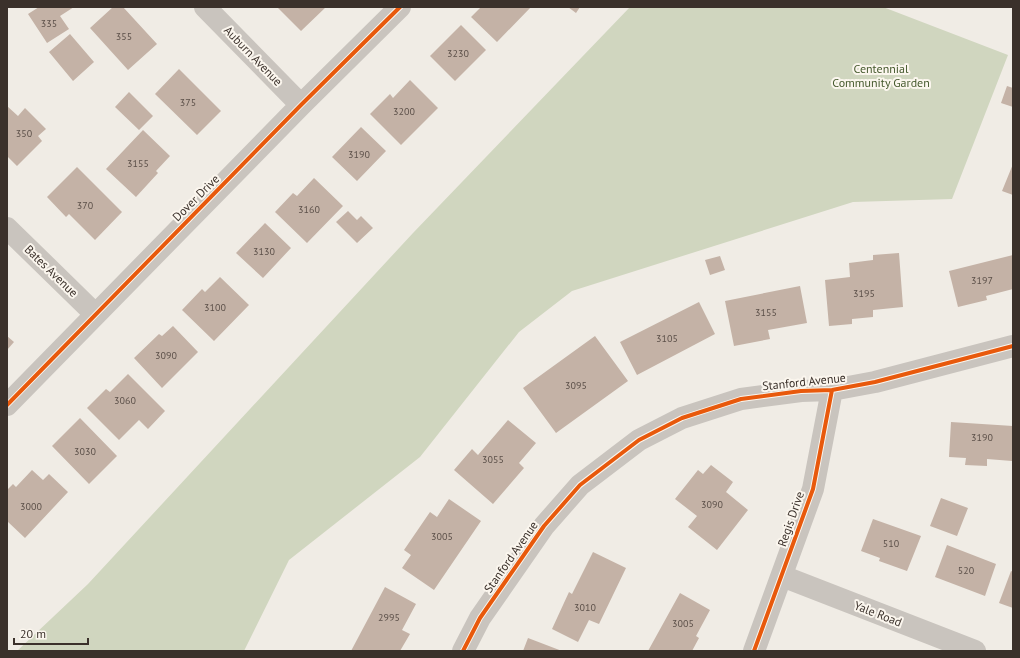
<svg xmlns="http://www.w3.org/2000/svg" width="1020" height="658" viewBox="0 0 1020 658" font-family="'PT Sans',sans-serif">
<rect width="100%" height="100%" fill="#f0ece5"/>
<path fill="#d0d6bf" d="M 630,7 L 883,7 L 1008,55 L 952,199 L 853,202 L 572,291 L 519,332 L 420,457 L 289,560 L 244,651 L 17,651 L 88,584 L 413,233 Z"/>
<path fill="#c4b2a6" d="M 39,7 L 74,7 L 60,16 L 69,29 L 47,43 L 28,14 Z
M 113,7 L 123,7 L 157,44 L 128,70 L 90,28 Z
M 277,7 L 326,7 L 301,31 Z
M 481,7 L 531,7 L 497,42 L 471,17 Z
M 568,7 L 580,7 L 576,13 Z
M 461,25 L 486,50 L 455,81 L 430,56 Z
M 70,34 L 94,62 L 73,81 L 49,52 Z
M 179,69 L 221,111 L 197,135 L 155,94 Z
M 410,80 L 438,108 L 401,145 L 370,114 L 390,94 L 393,98 Z
M 1007,86 L 1013,88 L 1013,107 L 1001,103 Z
M 129,92 L 153,116 L 139,130 L 115,107 Z
M 7,106 L 18,116 L 25,108 L 46,129 L 38,136 L 42,141 L 17,166 L 7,156 Z
M 361,127 L 386,151 L 357,181 L 332,157 Z
M 143,130 L 170,156 L 156,171 L 158,173 L 136,197 L 106,169 Z
M 1013,164 L 1013,195 L 1002,191 Z
M 77,167 L 122,212 L 95,240 L 69,214 L 66,217 L 47,197 Z
M 314,178 L 343,206 L 307,243 L 275,212 L 293,193 L 297,196 Z
M 348,211 L 357,220 L 361,216 L 373,228 L 357,243 L 336,222 Z
M 265,223 L 291,248 L 263,278 L 236,253 Z
M 899,253 L 903,307 L 873,310 L 873,317 L 852,319 L 852,324 L 829,326 L 825,280 L 850,277 L 849,263 L 873,260 L 873,255 Z
M 1013,255 L 1013,289 L 986,296 L 987,300 L 958,307 L 949,271 Z
M 720,256 L 725,270 L 710,275 L 705,260 Z
M 220,277 L 249,305 L 214,341 L 182,310 L 202,289 L 205,292 Z
M 800,286 L 807,323 L 768,330 L 770,339 L 734,346 L 725,301 Z
M 699,302 L 715,334 L 637,375 L 620,342 Z
M 173,326 L 198,352 L 162,388 L 134,358 L 159,334 L 162,336 Z
M 7,336 L 14,342 L 7,350 Z
M 595,336 L 628,381 L 556,433 L 523,388 Z
M 128,374 L 165,411 L 148,429 L 139,420 L 119,440 L 87,408 L 106,389 L 110,392 Z
M 80,418 L 117,456 L 89,484 L 52,446 Z
M 508,420 L 536,443 L 519,463 L 524,468 L 493,504 L 454,470 L 472,449 L 478,455 Z
M 951,422 L 1013,426 L 1012,461 L 987,459 L 987,466 L 965,465 L 966,458 L 949,457 Z
M 711,465 L 733,482 L 726,492 L 748,510 L 717,550 L 688,527 L 697,516 L 675,499 L 698,470 L 703,474 Z
M 32,470 L 43,480 L 49,474 L 68,492 L 25,538 L 7,521 L 7,490 L 13,484 L 16,487 Z
M 941,498 L 968,508 L 957,536 L 930,526 Z
M 449,499 L 481,521 L 434,590 L 402,568 L 411,555 L 404,550 L 430,512 L 437,517 Z
M 873,519 L 921,536 L 907,571 L 879,561 L 880,558 L 861,551 Z
M 947,545 L 996,564 L 985,596 L 935,577 Z
M 593,552 L 626,568 L 599,624 L 589,620 L 578,642 L 552,629 L 569,592 L 572,594 Z
M 1011,571 L 1013,572 L 1013,608 L 999,603 Z
M 385,587 L 416,604 L 402,630 L 410,634 L 400,651 L 351,651 Z
M 680,593 L 710,610 L 696,636 L 699,638 L 692,651 L 648,651 Z
M 528,638 L 562,651 L 523,651 Z"/>
<g fill="none" stroke-linecap="round" stroke-linejoin="round">
<path stroke="#c9c4be" stroke-width="22" d="M 205,7 L 301,105
M 7,228 L 95,314
M 7,405 L 301,105 L 400,7
M 782,576 L 975,651
M 463,651 L 480,618 L 544,526 L 580,485 L 639,440 L 682,418 L 741,399 L 801,391 L 832,390 L 875,382 L 1013,346
M 754,651 L 813,489 L 832,390"/>
<g stroke="#fbf6ee" stroke-width="6">
<path id="cycleway" d="M 7,405 L 301,105 L 400,7
M 463,651 L 480,618 L 544,526 L 580,485 L 639,440 L 682,418 L 741,399 L 801,391 L 832,390 L 875,382 L 1013,346
M 754,651 L 813,489 L 832,390"/>
</g>
<use href="#cycleway" stroke="#e8590c" stroke-width="4"/>
</g>
<g text-anchor="middle" stroke-width="4" stroke-linejoin="round" paint-order="stroke">
<g font-size="10" fill="#5d514a">
<text x="49" y="27">335</text>
<text x="124" y="40">355</text>
<text x="458" y="57">3230</text>
<text x="188" y="106">375</text>
<text x="404" y="115">3200</text>
<text x="24" y="137">350</text>
<text x="359" y="158">3190</text>
<text x="138" y="167">3155</text>
<text x="85" y="209">370</text>
<text x="309" y="213">3160</text>
<text x="264" y="255">3130</text>
<text x="982" y="284">3197</text>
<text x="864" y="297">3195</text>
<text x="215" y="311">3100</text>
<text x="766" y="316">3155</text>
<text x="667" y="342">3105</text>
<text x="166" y="359">3090</text>
<text x="576" y="389">3095</text>
<text x="125" y="404">3060</text>
<text x="982" y="441">3190</text>
<text x="85" y="455">3030</text>
<text x="493" y="463">3055</text>
<text x="712" y="508">3090</text>
<text x="31" y="510">3000</text>
<text x="442" y="540">3005</text>
<text x="891" y="547">510</text>
<text x="966" y="574">520</text>
<text x="585" y="611">3010</text>
<text x="389" y="621">2995</text>
<text x="683" y="627">3005</text>
</g>
<g font-size="12" fill="#3b312b" stroke="#fbf6ee">
<text transform="translate(253 56) rotate(46)" y="4">Auburn Avenue</text>
<text transform="translate(196 198) rotate(-45)" y="4">Dover Drive</text>
<text transform="translate(51 271) rotate(44)" y="4">Bates Avenue</text>
<text transform="translate(804 382) rotate(-6)" y="4">Stanford Avenue</text>
<text transform="translate(791 519) rotate(-71)" y="4">Regis Drive</text>
<text transform="translate(511 557) rotate(-55)" y="4">Stanford Avenue</text>
<text transform="translate(878 614) rotate(21)" y="4">Yale Road</text>
</g>
<g font-size="12" fill="#465a2e" stroke="#fbf6ee">
<text x="881" y="73">Centennial<tspan x="881" dy="14">Community Garden</tspan></text>
</g>
</g>
<rect width="1020" height="658" fill="none" stroke="#3b312b" stroke-width="16"/>
<path d="M14 638v6h74v-6" fill="none" stroke="#3b312b" stroke-width="2"/>
<text x="20" y="638" font-size="12" fill="#3b312b" stroke="#fbf6ee" stroke-width="3" paint-order="stroke">20 m</text>
</svg>
